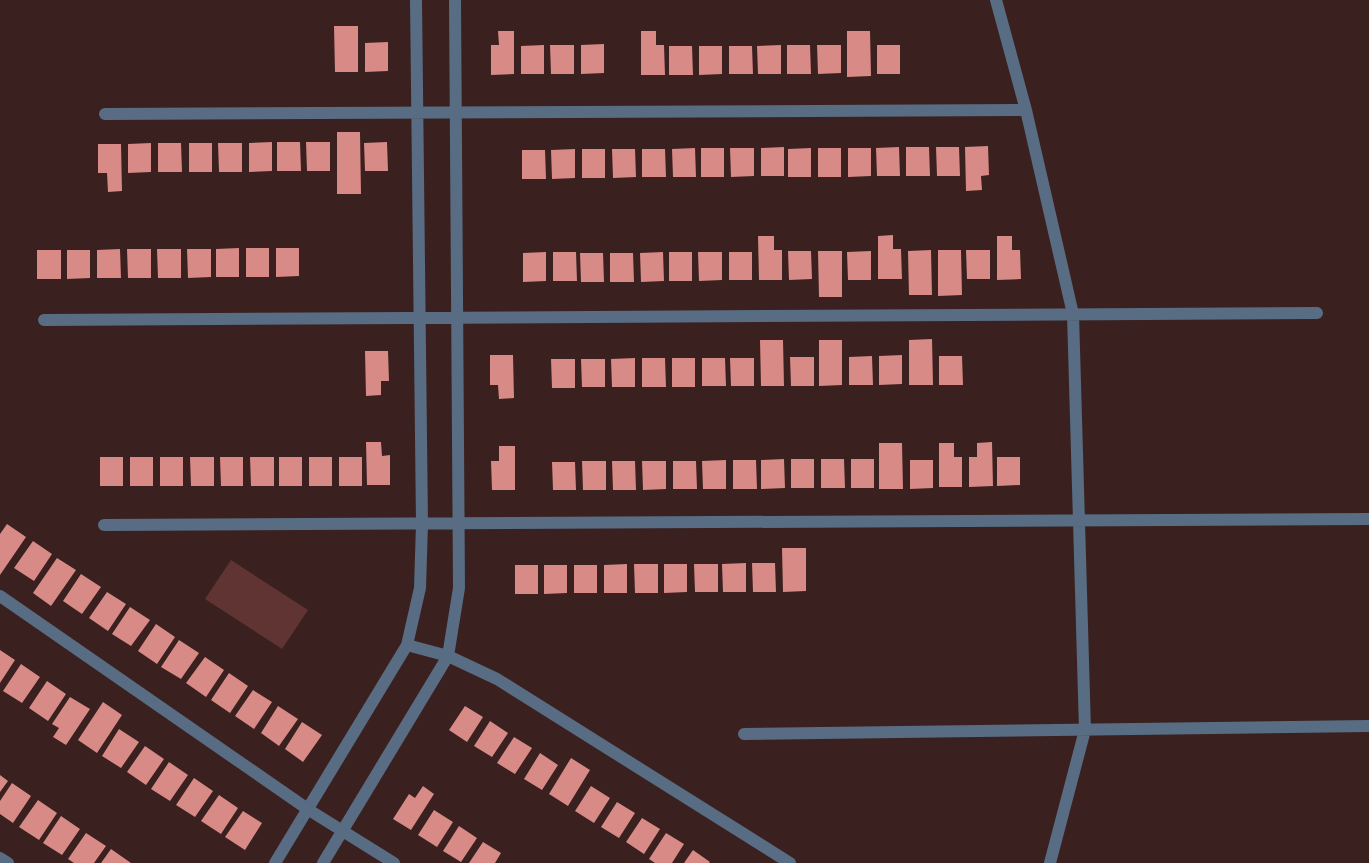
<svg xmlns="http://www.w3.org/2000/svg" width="1369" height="863" viewBox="0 0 1369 863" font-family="'Nunito Sans',sans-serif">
<rect width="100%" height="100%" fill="#3a201e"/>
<path fill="#5f3432" d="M 231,560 L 308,610 L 282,649 L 205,599 Z"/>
<path fill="#d88a86" d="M 334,26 L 358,26 L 358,72 L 335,72 Z
M 498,31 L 514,31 L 514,74 L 491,75 L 491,45 L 499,45 Z
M 641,31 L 656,31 L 656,45 L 664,45 L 665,75 L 641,75 Z
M 847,31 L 870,31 L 871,76 L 847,77 Z
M 388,42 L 388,71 L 365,72 L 365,43 Z
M 604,44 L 604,73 L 581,74 L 581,45 Z
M 544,45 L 544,74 L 521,74 L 521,46 Z
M 550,45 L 574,45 L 574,74 L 551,74 Z
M 781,45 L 781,74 L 758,74 L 757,46 Z
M 787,45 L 810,45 L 811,74 L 787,74 Z
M 817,45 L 841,45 L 841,73 L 818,74 Z
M 877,45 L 900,45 L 900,74 L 877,74 Z
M 669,46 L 692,46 L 693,75 L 669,75 Z
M 699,46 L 722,46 L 722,74 L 699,75 Z
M 729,46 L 752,46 L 753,74 L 729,74 Z
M 337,132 L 360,132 L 361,194 L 337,194 Z
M 272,142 L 272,171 L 249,172 L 249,143 Z
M 277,142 L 300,142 L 301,171 L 277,171 Z
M 306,142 L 330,142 L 330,171 L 307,171 Z
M 387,142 L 388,171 L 365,171 L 364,143 Z
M 151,143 L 151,172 L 128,173 L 128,144 Z
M 158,143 L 181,143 L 182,172 L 158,172 Z
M 189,143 L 212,143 L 212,172 L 189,172 Z
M 218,143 L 242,143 L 242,172 L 219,172 Z
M 98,144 L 121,144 L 122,191 L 108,192 L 107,173 L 98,173 Z
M 988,146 L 989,175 L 981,176 L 982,190 L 966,191 L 965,147 Z
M 784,147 L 784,176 L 761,176 L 761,148 Z
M 899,147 L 900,176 L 877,176 L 876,148 Z
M 906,147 L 929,147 L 930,176 L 906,176 Z
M 936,147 L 959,147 L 960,176 L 937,176 Z
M 695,148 L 696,177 L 673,177 L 672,149 Z
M 701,148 L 724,148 L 724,177 L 701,177 Z
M 730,148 L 754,148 L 754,176 L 731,177 Z
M 811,148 L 811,177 L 788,177 L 788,149 Z
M 818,148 L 841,148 L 841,177 L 818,177 Z
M 848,148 L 871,148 L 871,176 L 848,177 Z
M 575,149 L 575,178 L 552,179 L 551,150 Z
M 582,149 L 605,149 L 605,178 L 582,178 Z
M 612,149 L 635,149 L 636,177 L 613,178 Z
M 642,149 L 665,149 L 666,177 L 642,177 Z
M 522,150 L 545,150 L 546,179 L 522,179 Z
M 893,235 L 893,249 L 901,249 L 902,279 L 878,279 L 878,236 Z
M 758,236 L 774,236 L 774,250 L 782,250 L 782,280 L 759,280 Z
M 997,236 L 1012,236 L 1012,250 L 1020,250 L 1021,279 L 997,280 Z
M 239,248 L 239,277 L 216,277 L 216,249 Z
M 246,248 L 269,248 L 269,277 L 246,277 Z
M 276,248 L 299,248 L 299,276 L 276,277 Z
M 120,249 L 121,278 L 97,278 L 97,250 Z
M 127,249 L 151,249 L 151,278 L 128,278 Z
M 157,249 L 181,249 L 181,278 L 158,278 Z
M 187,249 L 211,249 L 211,277 L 188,278 Z
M 37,250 L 61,250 L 61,279 L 37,279 Z
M 67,250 L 90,250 L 90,278 L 67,279 Z
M 931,250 L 932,295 L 909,295 L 908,251 Z
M 938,250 L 961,250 L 962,295 L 938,296 Z
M 966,250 L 990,250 L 990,279 L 967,279 Z
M 788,251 L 811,251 L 812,279 L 789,280 Z
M 818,251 L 842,251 L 842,297 L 819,297 Z
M 871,251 L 871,280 L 848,280 L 847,252 Z
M 546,252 L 546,281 L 523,282 L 523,253 Z
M 553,252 L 576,252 L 577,281 L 553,281 Z
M 663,252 L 664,281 L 641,282 L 640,253 Z
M 669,252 L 692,252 L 692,281 L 669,281 Z
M 698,252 L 722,252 L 722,280 L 699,281 Z
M 729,252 L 752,252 L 752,280 L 729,280 Z
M 580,253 L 603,253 L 604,282 L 581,282 Z
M 610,253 L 633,253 L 634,282 L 610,282 Z
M 932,339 L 933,385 L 909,385 L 909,340 Z
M 760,340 L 783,340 L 784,386 L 761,386 Z
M 819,340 L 842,340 L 842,385 L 819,386 Z
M 365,351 L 388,351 L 389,381 L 381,381 L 381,395 L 366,396 Z
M 490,355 L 513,355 L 514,398 L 499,399 L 498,385 L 490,385 Z
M 902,355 L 902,384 L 879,385 L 879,356 Z
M 872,356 L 873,385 L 849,385 L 849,357 Z
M 939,356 L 962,356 L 963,385 L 939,385 Z
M 790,357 L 814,357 L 814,386 L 791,386 Z
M 635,358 L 635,387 L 612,387 L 611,359 Z
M 642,358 L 665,358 L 666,387 L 642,387 Z
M 672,358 L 695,358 L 695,387 L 672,387 Z
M 702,358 L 725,358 L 726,386 L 702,386 Z
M 730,358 L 754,358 L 754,386 L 731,386 Z
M 551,359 L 575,359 L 575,388 L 552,388 Z
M 581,359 L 605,359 L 605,387 L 582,387 Z
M 366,442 L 381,442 L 382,456 L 390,455 L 390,485 L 367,485 Z
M 992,442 L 993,486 L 969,487 L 969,457 L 977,457 L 977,443 Z
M 879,443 L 902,443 L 903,489 L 879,489 Z
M 939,443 L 954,443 L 954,457 L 962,457 L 962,487 L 939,487 Z
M 499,446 L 515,446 L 515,490 L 492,490 L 491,461 L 499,461 Z
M 100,457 L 123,457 L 123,486 L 100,486 Z
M 130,457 L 153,457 L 153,486 L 130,486 Z
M 160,457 L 183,457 L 183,486 L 160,486 Z
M 190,457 L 214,457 L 214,486 L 191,486 Z
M 220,457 L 243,457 L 243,486 L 221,486 Z
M 250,457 L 274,457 L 274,486 L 251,486 Z
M 279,457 L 302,457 L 302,486 L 279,486 Z
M 309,457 L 332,457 L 332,486 L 309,486 Z
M 339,457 L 362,457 L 362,486 L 339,486 Z
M 997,457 L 1020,457 L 1020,485 L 997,486 Z
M 784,459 L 785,488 L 761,489 L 761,460 Z
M 791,459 L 814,459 L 814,488 L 791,488 Z
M 821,459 L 844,459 L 845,488 L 821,488 Z
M 851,459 L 874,459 L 874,488 L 851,488 Z
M 726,460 L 726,489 L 703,489 L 702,461 Z
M 733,460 L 756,460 L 757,489 L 733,489 Z
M 910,460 L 933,460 L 933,488 L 910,489 Z
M 582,461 L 606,461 L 606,490 L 583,490 Z
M 612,461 L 635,461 L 636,490 L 613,490 Z
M 642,461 L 666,461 L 666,489 L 643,490 Z
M 673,461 L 696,461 L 697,489 L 673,489 Z
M 552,462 L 575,462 L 576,490 L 553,490 Z
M 7,524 L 26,537 L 0,575 L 0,534 Z
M 33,541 L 52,554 L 34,581 L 14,568 Z
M 782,548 L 806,548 L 806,591 L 783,592 Z
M 57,558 L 76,570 L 51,606 L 33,593 Z
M 746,563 L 746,592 L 723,592 L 722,564 Z
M 752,563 L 775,563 L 776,592 L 753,592 Z
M 627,564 L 627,593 L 604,593 L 604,565 Z
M 634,564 L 658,564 L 658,593 L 635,593 Z
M 664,564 L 687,564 L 687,592 L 664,593 Z
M 694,564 L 718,564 L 718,592 L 695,592 Z
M 515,565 L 538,565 L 538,594 L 515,594 Z
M 544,565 L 567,565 L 567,593 L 544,594 Z
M 574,565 L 597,565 L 597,593 L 574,593 Z
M 81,574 L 101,587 L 82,614 L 63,601 Z
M 107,592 L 126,604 L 108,631 L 89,618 Z
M 130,607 L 150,620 L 131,646 L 112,634 Z
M 156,624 L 175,637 L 157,664 L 138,651 Z
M 179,640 L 199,653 L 181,679 L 161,667 Z
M 0,650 L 15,660 L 0,683 Z
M 205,657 L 224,670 L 206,697 L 186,683 Z
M 21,664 L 40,677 L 22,703 L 3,691 Z
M 229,673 L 248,686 L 230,713 L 211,700 Z
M 47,681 L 66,694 L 48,721 L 29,708 Z
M 253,690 L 272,702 L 254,729 L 235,716 Z
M 70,697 L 90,709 L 66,745 L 53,737 L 59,728 L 52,724 Z
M 103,702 L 122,715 L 97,753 L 78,740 Z
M 278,706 L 298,719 L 279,746 L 261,733 Z
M 465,706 L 483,717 L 467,742 L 449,730 Z
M 490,721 L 508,733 L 492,757 L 474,746 Z
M 302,722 L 322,735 L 303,762 L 285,749 Z
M 119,729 L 139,742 L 121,768 L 102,756 Z
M 514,737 L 532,748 L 515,774 L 497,763 Z
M 145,746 L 164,759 L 146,785 L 127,772 Z
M 540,753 L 558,765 L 542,790 L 524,779 Z
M 571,758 L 590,770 L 568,806 L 549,794 Z
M 169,762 L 188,775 L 170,801 L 151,789 Z
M 0,775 L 8,781 L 0,792 Z
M 194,778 L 213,791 L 195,817 L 176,805 Z
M 12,783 L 31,796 L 13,823 L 0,814 L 0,801 Z
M 423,786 L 434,794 L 411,830 L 393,819 L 409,794 L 415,798 Z
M 591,786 L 610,798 L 594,823 L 575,811 Z
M 219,795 L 238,808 L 221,834 L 201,821 Z
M 38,800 L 57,813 L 39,840 L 19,827 Z
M 617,802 L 635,813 L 619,838 L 601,827 Z
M 434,810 L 453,822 L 437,847 L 418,835 Z
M 243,811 L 262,823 L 245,850 L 225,837 Z
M 61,816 L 80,829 L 62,855 L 43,843 Z
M 642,818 L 660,829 L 644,854 L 626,842 Z
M 459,826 L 477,838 L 461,862 L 443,851 Z
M 86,833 L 106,846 L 94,863 L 74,863 L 68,859 Z
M 666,833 L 684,844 L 672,863 L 655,863 L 649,859 Z
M 483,842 L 501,853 L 495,863 L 469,863 Z
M 111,849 L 131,863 L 101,863 Z
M 693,850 L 710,862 L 709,863 L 684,863 Z"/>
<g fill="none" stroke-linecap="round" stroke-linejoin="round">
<path stroke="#586c83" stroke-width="12" d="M 996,0 L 1026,110 L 1073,314 L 1085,730 L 1050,863
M 105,114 L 1026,110
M 44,320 L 1317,313
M 104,525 L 1369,519
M 0,596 L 309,810 L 394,863
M 407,645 L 448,656 L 497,679 L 790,863
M 744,734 L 1369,726
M 0,858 L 8,863
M 275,863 L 407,645 L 420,588 L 422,524 L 416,0
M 323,863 L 448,656 L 459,588 L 455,0"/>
</g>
</svg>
